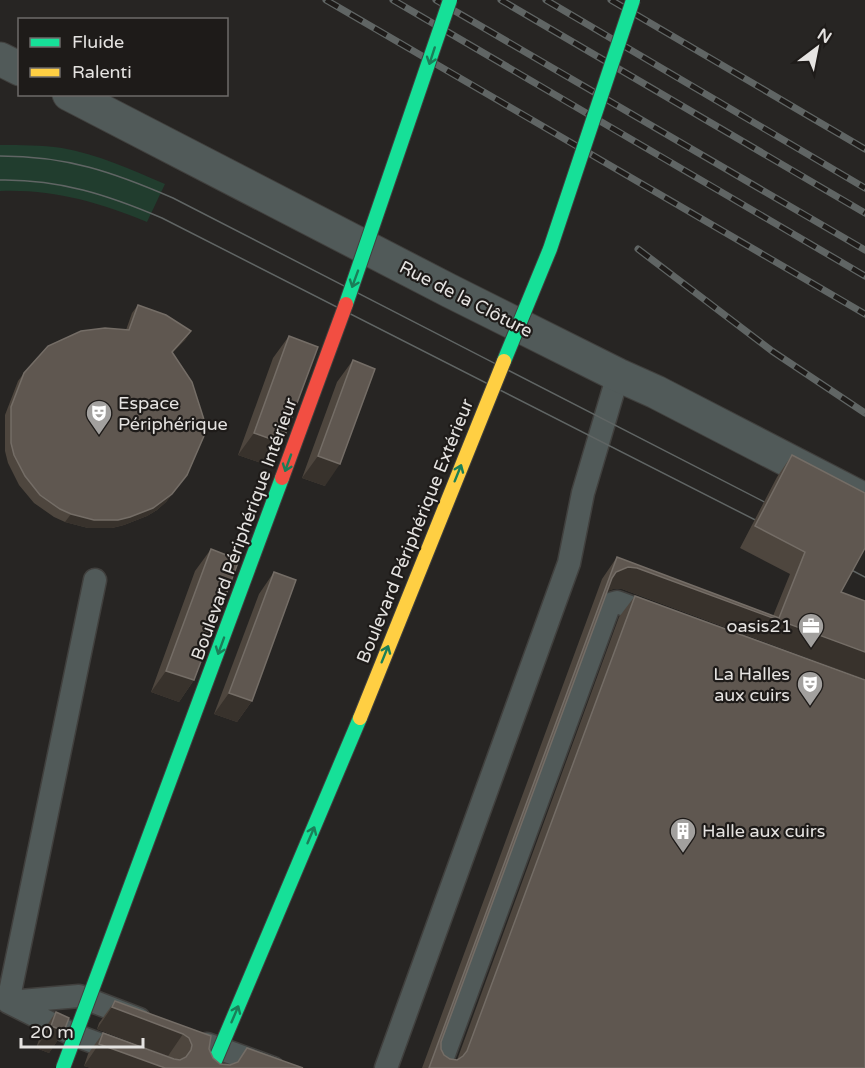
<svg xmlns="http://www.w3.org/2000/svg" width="865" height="1068" viewBox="0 0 865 1068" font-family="'Varela Round',sans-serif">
<rect width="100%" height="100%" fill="#272523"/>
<path fill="#213d2e" d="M 0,145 C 21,145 41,145 62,148 C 97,154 132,170 165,184 L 147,222 C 99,202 52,189 0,191 Z"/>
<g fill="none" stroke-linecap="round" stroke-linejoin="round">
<g stroke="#41403e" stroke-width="25">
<path id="lane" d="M 95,580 L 8,1002 L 72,1034 L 163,1068
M 9,1002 L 79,996 L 139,1019
M 207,1044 L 273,1068
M 386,1068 L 569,563 L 583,493 L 618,375
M 439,1068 L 608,609 L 610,604 L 617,602 L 655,616"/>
</g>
<g stroke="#41403e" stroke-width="35">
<path id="street" d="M 0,59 L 20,69
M 69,94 L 450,291 L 618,375 L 656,392 L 865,500"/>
</g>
<use href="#lane" stroke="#515a59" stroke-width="22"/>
<use href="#street" stroke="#515a59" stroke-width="33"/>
<path stroke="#606564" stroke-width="1.5" d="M 0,156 C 67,156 113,172 173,198 L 780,510
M 0,180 C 59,179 108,195 162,218 L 769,527
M 838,563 L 865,577"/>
<g stroke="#606564" stroke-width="7">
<path id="rail" d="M 326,0 L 865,314
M 393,0 L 865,276
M 436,0 L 865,250
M 501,0 L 865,213
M 546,0 L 865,188
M 611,0 L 865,149
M 638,249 L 772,351 L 865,413"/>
</g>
<use href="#rail" stroke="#1e1b19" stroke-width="4.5" stroke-dasharray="14" stroke-linecap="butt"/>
<g stroke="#41403e" stroke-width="16" stroke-linecap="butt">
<path id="fast-bridge" d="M 346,304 L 450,0
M 504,361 L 550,249 L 633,0
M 63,1068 L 282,478
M 212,1068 L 360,718"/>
</g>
<g stroke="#41403e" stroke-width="16" stroke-linecap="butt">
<path id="slow-bridge" d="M 360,718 L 504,361"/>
</g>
<g stroke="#41403e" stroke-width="16" stroke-linecap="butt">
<path id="jam-bridge" d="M 282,478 L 346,304"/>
</g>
<use href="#fast-bridge" stroke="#16e098" stroke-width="14"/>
<use href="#slow-bridge" stroke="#ffcf43" stroke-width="14"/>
<use href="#jam-bridge" stroke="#f24e42" stroke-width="14"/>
</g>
<path fill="#4e463e" d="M 138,305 L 191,331 L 185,340 L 172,353 L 187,475 L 166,502 L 157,510 L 147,516 L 124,525 L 112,528 L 88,528 L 65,522 L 54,517 L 34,503 L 19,485 L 8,463 L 5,451 L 5,415 L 18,381 L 24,373 L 126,330 L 132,313 Z
M 289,336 L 282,443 L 267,465 L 238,455 L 273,358 Z
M 353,360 L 325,486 L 302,478 L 337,382 Z
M 792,455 L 841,592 L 865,679 L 622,589 L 613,589 L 607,591 L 441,1042 L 441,1049 L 444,1055 L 450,1059 L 457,1060 L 619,617 L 635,596 L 865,1068 L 422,1068 L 602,579 L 617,557 L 773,616 L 790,574 L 740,548 L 777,477 Z
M 211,549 L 194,680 L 179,702 L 151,692 L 195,571 Z
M 274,572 L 252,701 L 237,722 L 214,714 L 259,594 Z
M 115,1001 L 211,1036 L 209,1049 L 213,1058 L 220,1064 L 303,1068 L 91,1068 L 84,1066 L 88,1054 L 103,1033 L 171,1058 L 168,1056 L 97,1029 L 99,1023 Z
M 56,1012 L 64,1031 L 49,1053 L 36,1048 L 41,1034 Z"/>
<path fill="#38322c" d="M 191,331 L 185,340 L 166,360 L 172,352 Z
M 254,433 L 282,443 L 267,465 L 238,455 Z
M 318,456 L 340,464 L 325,486 L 302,478 Z
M 187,475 L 166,502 L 157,510 L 147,516 L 124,525 L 112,528 L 88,528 L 65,522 L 71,514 Z
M 628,567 L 637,568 L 865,652 L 865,679 L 622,589 L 613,589 L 604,593 L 616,572 Z
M 166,671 L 194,680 L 179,702 L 151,692 Z
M 229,693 L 252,701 L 237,722 L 214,714 Z
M 112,1007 L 183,1034 L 168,1056 L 97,1029 Z
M 51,1026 L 64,1031 L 49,1053 L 36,1048 Z
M 99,1044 L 165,1068 L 91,1068 L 84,1066 Z"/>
<path fill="#5f5750" stroke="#746d66" stroke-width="1.5" d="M 138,305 L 166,315 L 191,331 L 172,352 L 192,382 L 207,429 L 187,475 L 172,494 L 153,508 L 130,517 L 118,520 L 94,520 L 71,514 L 60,509 L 40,495 L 25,476 L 14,455 L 11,443 L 11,407 L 24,373 L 48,346 L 81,331 L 105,328 L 129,330 Z
M 289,336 L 318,347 L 282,443 L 254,433 Z
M 353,360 L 375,369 L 340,464 L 318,456 Z
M 792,455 L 865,493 L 865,548 L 841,592 L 865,601 L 865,652 L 637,568 L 628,567 L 616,572 L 612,578 L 441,1042 L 441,1049 L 444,1055 L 450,1059 L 457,1060 L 463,1056 L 467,1051 L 635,596 L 865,680 L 865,1068 L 429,1068 L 617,557 L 779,618 L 805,552 L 755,526 Z
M 211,549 L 239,560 L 194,680 L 166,671 Z
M 274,572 L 296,580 L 252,701 L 229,693 Z
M 115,1001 L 211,1036 L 209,1049 L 213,1058 L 220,1064 L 230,1065 L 238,1062 L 247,1048 L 303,1068 L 165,1068 L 99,1044 L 103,1033 L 174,1059 L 180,1060 L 186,1057 L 191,1050 L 192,1045 L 189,1038 L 183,1034 L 112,1007 Z
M 56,1012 L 69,1018 L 64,1031 L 51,1026 Z"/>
<defs><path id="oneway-shaft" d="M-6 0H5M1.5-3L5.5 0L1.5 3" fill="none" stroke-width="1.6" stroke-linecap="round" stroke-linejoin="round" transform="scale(1.5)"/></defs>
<g stroke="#1a7e58">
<use href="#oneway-shaft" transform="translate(432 56) rotate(108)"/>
<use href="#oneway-shaft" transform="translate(355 279) rotate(110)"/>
<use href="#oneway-shaft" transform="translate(288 463) rotate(110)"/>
<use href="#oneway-shaft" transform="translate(458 473) rotate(-68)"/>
<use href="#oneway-shaft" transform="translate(221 646) rotate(110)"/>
<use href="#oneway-shaft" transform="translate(385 654) rotate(-68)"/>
<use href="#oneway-shaft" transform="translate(311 835) rotate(-67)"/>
<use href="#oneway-shaft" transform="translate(235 1014) rotate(-67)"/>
</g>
<defs>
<g id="theatre-pin" transform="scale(1.35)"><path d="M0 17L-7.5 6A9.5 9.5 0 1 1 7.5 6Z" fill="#a2a09e" stroke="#1e1b19"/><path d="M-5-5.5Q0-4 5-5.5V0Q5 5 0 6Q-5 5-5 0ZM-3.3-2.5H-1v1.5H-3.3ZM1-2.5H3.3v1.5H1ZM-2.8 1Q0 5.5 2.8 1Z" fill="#fff"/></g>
<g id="office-pin" transform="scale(1.35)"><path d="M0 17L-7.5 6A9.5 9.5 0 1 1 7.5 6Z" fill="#a2a09e" stroke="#1e1b19"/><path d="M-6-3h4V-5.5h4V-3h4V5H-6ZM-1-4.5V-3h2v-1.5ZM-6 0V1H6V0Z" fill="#fff"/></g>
<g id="building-pin" transform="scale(1.35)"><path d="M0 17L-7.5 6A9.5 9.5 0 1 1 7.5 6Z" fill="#a2a09e" stroke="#1e1b19"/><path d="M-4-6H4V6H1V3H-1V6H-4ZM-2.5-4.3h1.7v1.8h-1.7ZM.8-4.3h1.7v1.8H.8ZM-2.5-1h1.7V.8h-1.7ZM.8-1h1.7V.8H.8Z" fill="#fff"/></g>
</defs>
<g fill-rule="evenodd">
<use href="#theatre-pin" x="99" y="413"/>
<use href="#office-pin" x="811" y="626"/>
<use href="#theatre-pin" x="810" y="684"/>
<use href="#building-pin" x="683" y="831"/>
</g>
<g text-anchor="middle" stroke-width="4.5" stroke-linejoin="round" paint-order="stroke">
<g font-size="18" fill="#e5e3e1" stroke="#1e1b19">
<text transform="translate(466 299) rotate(27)" y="6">Rue de la Clôture</text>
<text transform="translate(244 529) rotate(-70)" y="6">Boulevard Périphérique Intérieur</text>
<text transform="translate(415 531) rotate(-68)" y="6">Boulevard Périphérique Extérieur</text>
</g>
<g font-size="18" fill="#e5e3e1" stroke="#1e1b19" text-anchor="start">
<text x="118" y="409">Espace<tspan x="118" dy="21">Périphérique</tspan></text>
<text x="792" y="632" text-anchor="end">oasis21</text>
<text x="790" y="680" text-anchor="end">La Halles<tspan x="790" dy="21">aux cuirs</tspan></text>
<text x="702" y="837">Halle aux cuirs</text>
</g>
</g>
<rect x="18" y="18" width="210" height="78" fill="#1e1b19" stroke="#6e6b69" stroke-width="1.5"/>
<rect x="30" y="38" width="30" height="9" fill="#16e098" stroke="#6e6b69" stroke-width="1.5"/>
<text x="72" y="48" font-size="18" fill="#e5e3e1">Fluide</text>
<rect x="30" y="68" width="30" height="9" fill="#ffcf43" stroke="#6e6b69" stroke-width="1.5"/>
<text x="72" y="78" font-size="18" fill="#e5e3e1">Ralenti</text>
<g transform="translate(817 48) rotate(32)" stroke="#1e1b19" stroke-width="4.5" paint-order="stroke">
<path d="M0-4.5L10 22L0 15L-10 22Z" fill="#e5e3e1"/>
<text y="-9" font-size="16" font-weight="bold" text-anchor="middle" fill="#e5e3e1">N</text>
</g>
<path d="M21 1038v9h122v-9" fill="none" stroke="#e5e3e1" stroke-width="3"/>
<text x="30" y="1038" font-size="18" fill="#e5e3e1" stroke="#1e1b19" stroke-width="4.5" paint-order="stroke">20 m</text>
</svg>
